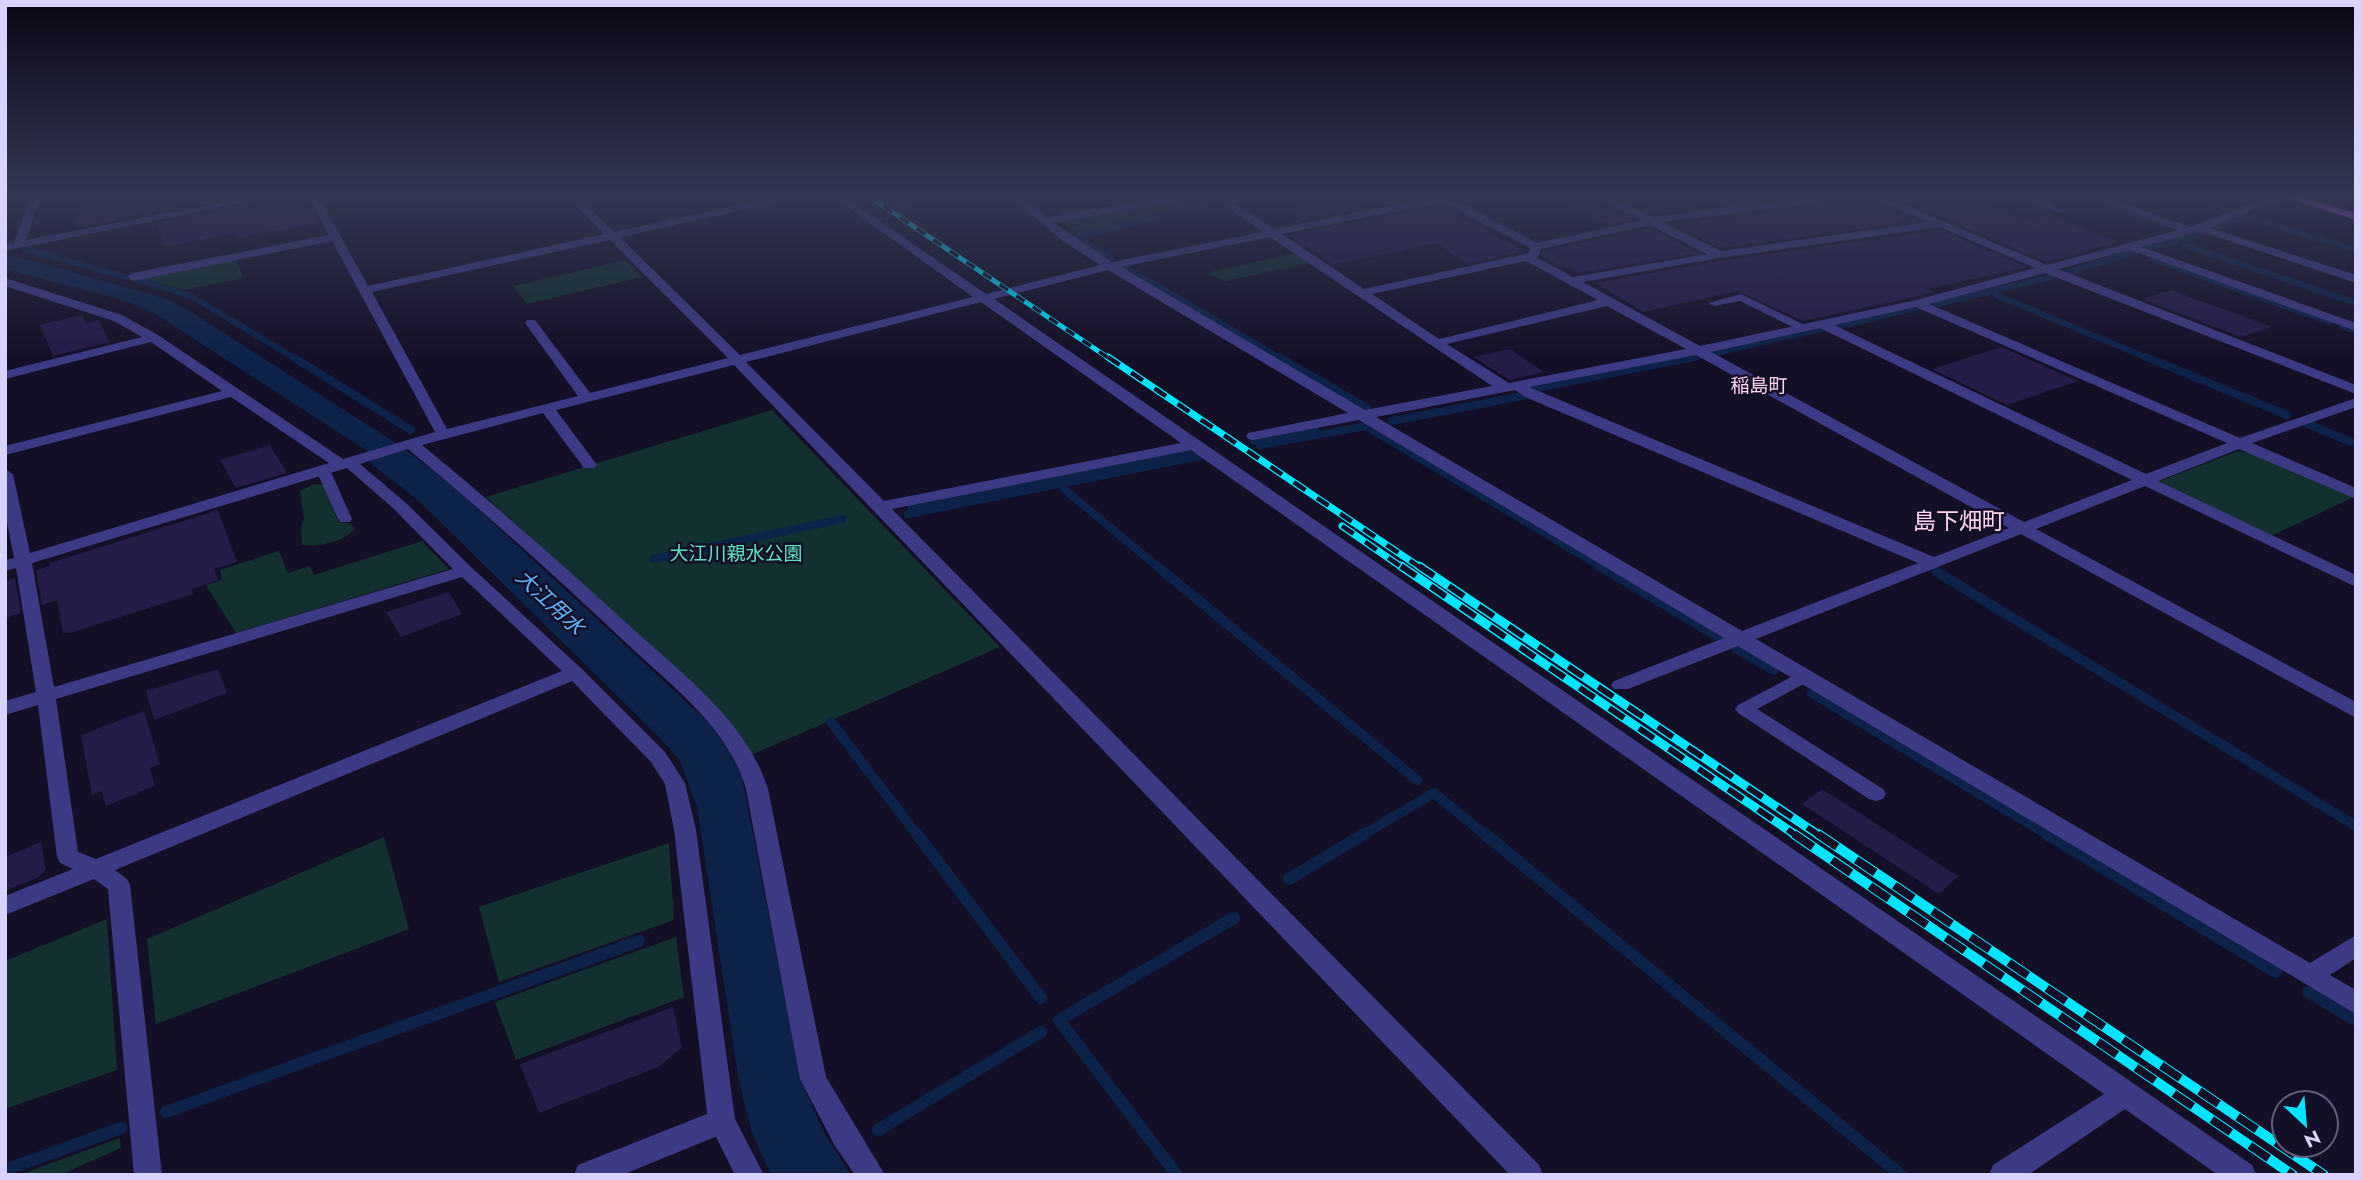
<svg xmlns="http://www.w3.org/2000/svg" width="2361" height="1180" viewBox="0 0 2361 1180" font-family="Jost,'Noto Sans JP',sans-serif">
<rect width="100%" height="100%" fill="#130f26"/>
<path fill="#12302f" d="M 1202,195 L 1211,195 L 1219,200 L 1178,212 L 1081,235 L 1062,221 Z
M 1296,253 L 1310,263 L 1225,281 L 1206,273 Z
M 236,258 L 243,278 L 184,290 L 140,278 Z
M 626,260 L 642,277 L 527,304 L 513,286 Z
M 772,410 L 1000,647 L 751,755 L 669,663 L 486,497 Z
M 2238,451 L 2254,454 L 2354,497 L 2269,537 L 2164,487 L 2160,481 Z
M 314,484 L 324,485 L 338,522 L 349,523 L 355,528 C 346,542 318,547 302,545 L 301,527 L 304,518 L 300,491 Z
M 422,541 L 449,569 L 236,633 L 206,585 L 222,580 L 220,570 L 279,551 L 288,573 L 310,566 L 314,575 Z
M 384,837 L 409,929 L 156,1024 L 147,939 Z
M 669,843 L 674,920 L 499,982 L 479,907 Z
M 107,919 L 117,1070 L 5,1109 L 5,961 Z
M 676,937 L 684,997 L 516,1060 L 495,1002 Z
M 120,1138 L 121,1148 L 60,1175 L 19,1175 Z"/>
<path fill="#0c2248" d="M 5,253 L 167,299 L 191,312 L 399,445 L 450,483 L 709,723 L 730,752 L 742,777 L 801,1081 L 825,1134 L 851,1175 L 771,1175 L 752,1133 L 739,1082 L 697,807 L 680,761 L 661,739 L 418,500 L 371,464 L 372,454 L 157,315 L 126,301 L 5,269 Z"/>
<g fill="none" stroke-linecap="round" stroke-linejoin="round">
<path stroke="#0c2248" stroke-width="6" d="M 2082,195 L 2166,225
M 2181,195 L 2223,208
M 2255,219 L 2356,250
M 2213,229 L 2282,202
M 2185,245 L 2356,303
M 26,249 L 126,277
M 2147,249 L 2204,233
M 1111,258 L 1075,237 L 1218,201
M 2153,259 L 2330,322
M 1124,266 L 1282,359
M 2064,273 L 2136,252
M 136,279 L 191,296 L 296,359
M 1996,295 L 2150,359
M 1933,305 L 2051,277
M 2342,326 L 2356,331
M 1836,327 L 1920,307
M 1712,354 L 1822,329
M 1686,359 L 1699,356"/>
<path stroke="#0c2248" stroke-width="8" d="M 293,357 L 411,430
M 1279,357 L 1367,408
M 2146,357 L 2287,415
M 1531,389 L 1695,357
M 1392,421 L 1523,396
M 2308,424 L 2356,444
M 1254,440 L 1315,429
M 1260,445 L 1366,426 L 1603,568
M 1064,489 L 1159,568
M 911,506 L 1188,451
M 908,514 L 1200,456
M 654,559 L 843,519"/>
<path stroke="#0c2248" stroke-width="10" d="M 1157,566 L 1417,780
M 1600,566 L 1719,637
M 1937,572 L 2356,826
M 1736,648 L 1774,670
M 1812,693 L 2050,836
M 831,722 L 918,836
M 1361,836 L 1434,793 L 1487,836"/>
<path stroke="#0c2248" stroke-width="12" d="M 917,834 L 1041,998
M 1485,834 L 1901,1175
M 2047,834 L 2276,972
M 1289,879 L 1364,834
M 2308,992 L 2356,1020
M 166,1112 L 639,941
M 878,1130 L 1041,1032
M 5,1170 L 121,1128
M 1177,1175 L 1059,1020 L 1234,918"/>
</g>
<path fill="#241b47" d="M 74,195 L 250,195 L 78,227 Z
M 285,195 L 305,195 L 319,222 L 237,238 L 235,233 L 164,247 L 157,223 L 283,198 Z
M 1276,195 L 1394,195 L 1400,198 L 1425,196 L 1292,223 L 1299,210 Z
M 1627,195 L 1707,195 L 1722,205 L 1654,214 L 1616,196 Z
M 1726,195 L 1815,195 L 1743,203 Z
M 1864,195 L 1919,221 L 1721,248 L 1671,224 L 1857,201 Z
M 1887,195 L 1944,195 L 1956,200 L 1972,197 L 2026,220 L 2046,215 L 2119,242 L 2047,262 Z
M 1596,199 L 1634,219 L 1609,225 L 1567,204 Z
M 1440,205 L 1524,251 L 1467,264 L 1436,243 L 1333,265 L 1289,235 Z
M 1650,228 L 1699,253 L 1579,273 L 1569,267 L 1563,268 L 1541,256 L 1543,251 Z
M 1940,230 L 2027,267 L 1928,289 L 1934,292 L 1915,297 L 1803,321 L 1738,291 L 1644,312 L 1595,283 L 1719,261 Z
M 2171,290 L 2272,327 L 2241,337 L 2142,299 Z
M 82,315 L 86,323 L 98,320 L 110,342 L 53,356 L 40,325 Z
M 2001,347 L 2078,381 L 2007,405 L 1932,369 Z
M 1510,349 L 1544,372 L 1510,380 L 1473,357 Z
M 270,445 L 287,473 L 236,488 L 220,460 Z
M 218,510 L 237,562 L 214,569 L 218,580 L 192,589 L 193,594 L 70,633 L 63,633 L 57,600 L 42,605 L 36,571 L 50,565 L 50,563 Z
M 15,578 L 21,613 L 5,618 L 5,581 Z
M 449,592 L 462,614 L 401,637 L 386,612 Z
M 218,669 L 227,693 L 154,720 L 146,691 Z
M 144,711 L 160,764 L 150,768 L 155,786 L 106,806 L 102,791 L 92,795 L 81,735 Z
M 1822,789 L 1958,876 L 1939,894 L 1802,804 Z
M 41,842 L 46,869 L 39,877 L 5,891 L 5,857 Z
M 673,1007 L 682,1048 L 658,1067 L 539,1113 L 520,1064 Z"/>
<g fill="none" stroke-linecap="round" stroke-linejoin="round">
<path fill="#3d3a85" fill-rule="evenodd" d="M 2016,195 L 2028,195 L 2066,211 L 2058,213 Z
M 1741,294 L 1807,326 L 1809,328 L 1799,330 L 1740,301 L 1714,306 L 1708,303 Z
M 323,466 L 330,470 L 352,519 L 350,522 L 340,522 L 338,519 L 316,470 Z
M 1805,670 L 1814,676 L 1811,680 L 1757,709 L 1883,789 L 1886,794 L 1883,799 L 1876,801 L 1869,799 L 1738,713 L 1735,709 L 1738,705 Z"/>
<path fill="#3d3a85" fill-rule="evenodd" d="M 31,195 L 41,195 L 26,240 L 262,195 L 282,195 L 5,251 L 5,245 L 14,243 Z
M 308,195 L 318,195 L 368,286 L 604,234 L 566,195 L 577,195 L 614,232 L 785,195 L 803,195 L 798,198 L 620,237 L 740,355 L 973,297 L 831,195 L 842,195 L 986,294 L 1100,265 L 1063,241 L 1009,195 L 1020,195 L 1047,217 L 1177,195 L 1198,195 L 1193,198 L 1054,223 L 1112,262 L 1263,232 L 1210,195 L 1222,195 L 1226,198 L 1265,195 L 1264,197 L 1234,203 L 1274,229 L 1435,197 L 1435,195 L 1465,195 L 1453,199 L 1537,243 L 1642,220 L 1593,195 L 1606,195 L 1654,217 L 1730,207 L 1709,195 L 1721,195 L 1743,206 L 1834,195 L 1862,195 L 1857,198 L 1662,222 L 1721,251 L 1928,222 L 1868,195 L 1881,195 L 2047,265 L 2178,230 L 2086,195 L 2100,195 L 2190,227 L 2274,195 L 2287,195 L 2210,228 L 2356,275 L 2356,283 L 2200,231 L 2142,247 L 2356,323 L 2356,331 L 2130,250 L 2058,269 L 2356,385 L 2356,394 L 2045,273 L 1929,304 L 2240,438 L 2356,398 L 2356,407 L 2252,443 L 2356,488 L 2356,499 L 2239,449 L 2158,481 L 2356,575 L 2356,587 L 2145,486 L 2036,529 L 2356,702 L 2356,718 L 2021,534 L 1756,639 L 2310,963 L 2356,935 L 2356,958 L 2330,975 L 2356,990 L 2356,1014 L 1738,646 L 1628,689 L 1614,689 L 1611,685 L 1614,681 L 1724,638 L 1359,420 L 1253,440 L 1248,439 L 1246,436 L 1248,433 L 1348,413 L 1108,270 L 994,299 L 2252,1165 L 2256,1175 L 2218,1175 L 2125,1109 L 2028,1175 L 1989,1175 L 1993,1165 L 2104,1094 L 1191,450 L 892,509 L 1539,1165 L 1543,1175 L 1510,1175 L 734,365 L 556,410 L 597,465 L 594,468 L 584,468 L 543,413 L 422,445 C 494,504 563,565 632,628 C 683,675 746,720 768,789 L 826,1077 L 885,1175 L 855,1175 L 835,1146 L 800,1079 L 746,789 C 728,726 669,684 623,640 C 553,574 482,510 408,449 L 360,464 L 406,503 L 471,567 L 582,669 L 665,752 L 685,783 L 696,830 L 735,1119 L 764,1175 L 735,1175 L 708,1121 L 674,830 L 665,784 L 651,762 L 572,681 L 115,870 L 127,879 L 130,885 L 162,1175 L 134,1175 L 108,889 L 94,879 L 5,915 L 5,896 L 73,869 L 60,863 L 57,857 L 38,705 L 5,715 L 5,701 L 36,692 L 16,568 L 5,571 L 5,560 L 14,558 L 5,512 L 5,469 L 13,474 L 30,553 L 329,463 L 231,397 L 5,455 L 5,446 L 222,391 L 151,342 L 5,379 L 5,371 L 142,337 L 114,321 L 5,286 L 5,278 L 122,315 L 158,335 L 343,459 L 435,432 L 332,241 L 133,281 L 127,277 L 133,273 L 329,235 ZM 1442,202 L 1530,248 L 1529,253 L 1364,289 L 1282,234 ZM 1650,225 L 1707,254 L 1573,277 L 1538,258 L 1541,249 ZM 1940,227 L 2035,268 L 1916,300 L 1700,346 L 1583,282 L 1719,258 ZM 1270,237 L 1492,386 L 1365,410 L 1121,267 ZM 610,240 L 728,358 L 590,393 L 535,320 L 527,320 L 525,323 L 578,396 L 447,429 L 372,292 ZM 1526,261 L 1598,300 L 1439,339 L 1372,294 ZM 981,302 L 1181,443 L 884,501 L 746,362 ZM 1607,306 L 1686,349 L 1509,383 L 1447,344 ZM 1916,307 L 2227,443 L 2146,474 L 1834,325 ZM 1820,328 L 2132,480 L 2024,522 L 1711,352 ZM 1696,355 L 2009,528 L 1934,557 L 1529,387 ZM 1515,390 L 1525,397 L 1918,563 L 1742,631 L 1376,417 ZM 347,468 L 394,509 L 453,569 L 54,687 L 32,563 ZM 462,577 L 562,671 L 96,859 L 78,852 L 56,699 Z
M 935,195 L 957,195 L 897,207 L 892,204 Z"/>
<path fill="#3d3a85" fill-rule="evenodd" d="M 722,1108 L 732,1112 L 736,1121 L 732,1130 L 622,1175 L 574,1175 L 578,1165 Z"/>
<path fill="#c25bff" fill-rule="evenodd" d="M 2278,195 L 2293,195 L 2356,213 L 2356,220 Z"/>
<g stroke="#00e5ff" stroke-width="5">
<path id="rail-far3" d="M 867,195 L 1110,359"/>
</g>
<g stroke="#00e5ff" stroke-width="7">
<path id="rail-far2" d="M 1108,357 L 1421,568
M 1342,526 L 1403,568"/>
</g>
<g stroke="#00e5ff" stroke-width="9">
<path id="rail-far1" d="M 1401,566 L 1797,836
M 1419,566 L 1820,836"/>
</g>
<g stroke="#00e5ff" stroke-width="10">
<path id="rail" d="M 1794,834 L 2293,1175
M 1818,834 L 2324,1175"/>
</g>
<use href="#rail-far3" stroke="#130f26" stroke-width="3.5" stroke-dasharray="10" stroke-linecap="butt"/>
<use href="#rail-far2" stroke="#130f26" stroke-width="4.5" stroke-dasharray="14" stroke-linecap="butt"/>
<use href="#rail-far1" stroke="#130f26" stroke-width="6" stroke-dasharray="18" stroke-linecap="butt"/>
<use href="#rail" stroke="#130f26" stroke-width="8" stroke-dasharray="23" stroke-linecap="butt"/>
</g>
<linearGradient id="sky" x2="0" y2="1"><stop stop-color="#0a0815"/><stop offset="0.54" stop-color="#333752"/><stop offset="1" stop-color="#333752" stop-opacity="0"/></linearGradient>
<rect width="2361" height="360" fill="url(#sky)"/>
<g text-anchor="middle" stroke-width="5" stroke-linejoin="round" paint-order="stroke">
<g font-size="19" fill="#ffd6f0" stroke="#130f26">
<text x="1759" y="392">稲島町</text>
</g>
<g font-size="19" fill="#5fe0c0" stroke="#130f26">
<text x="736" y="560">大江川親水公園</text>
</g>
<g font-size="21" font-style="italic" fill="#62b6ff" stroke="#130f26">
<text transform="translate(550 602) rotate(43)" y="7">大江用水</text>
</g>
<g font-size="23" fill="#ffd6f0" stroke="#130f26">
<text x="1959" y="529">島下畑町</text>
</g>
</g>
<rect width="2361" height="1180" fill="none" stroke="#d9d4ff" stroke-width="14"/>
<g transform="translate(2305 1124) rotate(154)"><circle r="33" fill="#130f26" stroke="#625e7d" stroke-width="2"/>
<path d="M0-5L12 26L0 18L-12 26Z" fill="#00e5ff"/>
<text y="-10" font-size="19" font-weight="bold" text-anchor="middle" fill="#d9d4ff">N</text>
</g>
</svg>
